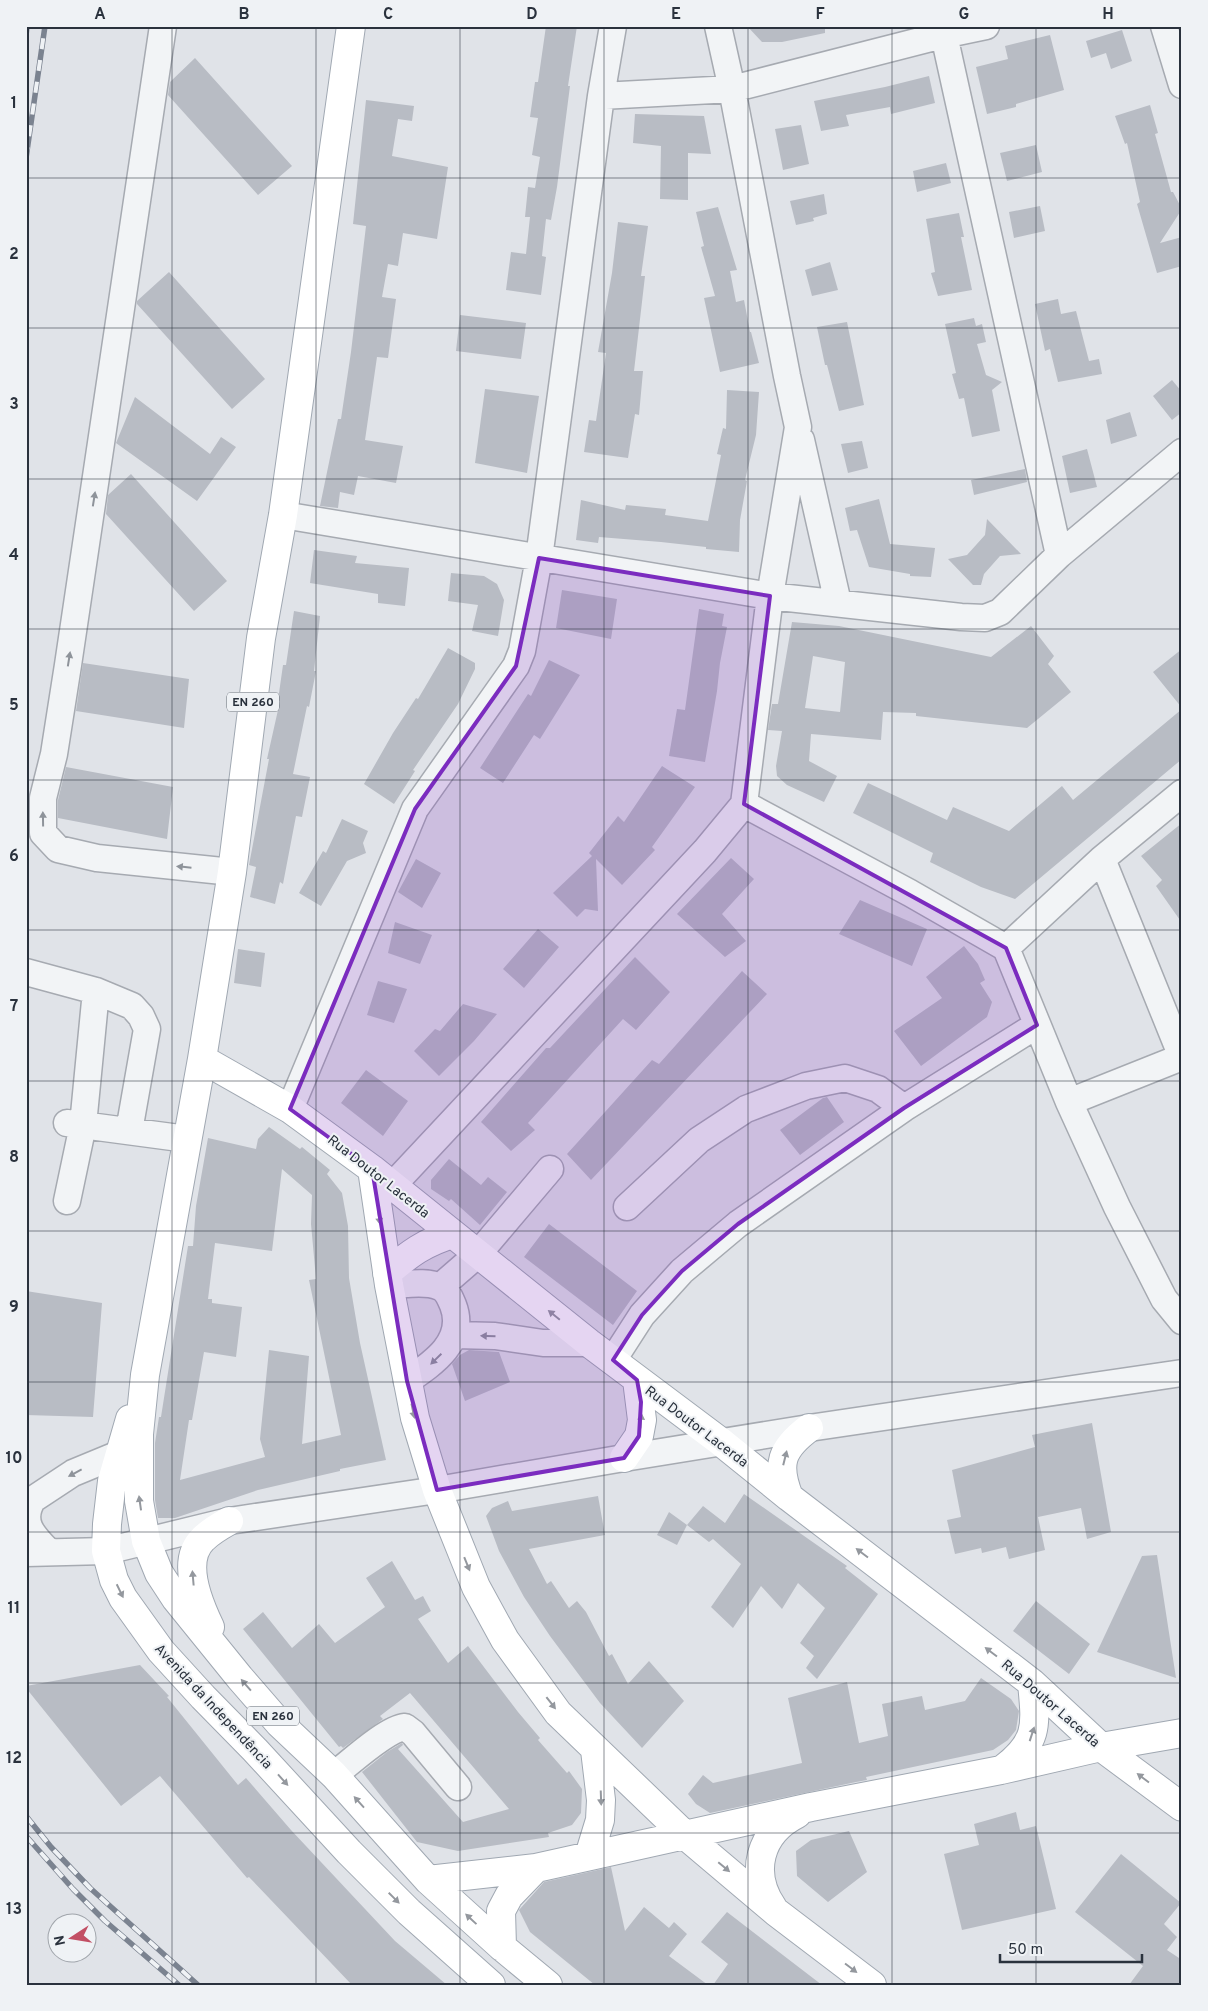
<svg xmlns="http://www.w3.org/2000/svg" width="1208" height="2011" viewBox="0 0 1208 2011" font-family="Overpass,sans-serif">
<rect width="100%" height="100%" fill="#e0e3e8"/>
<path fill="#b8bcc4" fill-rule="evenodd" d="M 546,26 L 577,26 L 568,86 L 570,86 L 557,187 L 551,220 L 546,219 L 542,256 L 546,257 L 541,295 L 506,290 L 511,252 L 526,254 L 530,217 L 525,217 L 528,187 L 535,188 L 540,157 L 532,155 L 538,118 L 530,117 L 535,82 L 538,82 Z
M 747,26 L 825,26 L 825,33 L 782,42 L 762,42 Z
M 1122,30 L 1132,61 L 1111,69 L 1106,53 L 1091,58 L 1086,41 Z
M 1050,35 L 1064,90 L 1016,104 L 1016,107 L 987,114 L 976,67 L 1008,59 L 1005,46 Z
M 195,58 L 292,166 L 258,195 L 168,95 L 170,82 Z
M 929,76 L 935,103 L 891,114 L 890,107 L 846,115 L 849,126 L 821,131 L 814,101 L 885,87 Z
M 366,100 L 414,106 L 412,121 L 398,119 L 392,156 L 448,167 L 437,239 L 403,233 L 398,266 L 388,264 L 382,297 L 396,299 L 388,358 L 377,357 L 365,440 L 403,446 L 396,483 L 358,476 L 354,495 L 340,492 L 338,508 L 320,506 L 338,419 L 341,419 L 351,352 L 366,226 L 353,224 Z
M 1150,105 L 1158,133 L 1155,134 L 1171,192 L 1173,192 L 1182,209 L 1160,243 L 1182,237 L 1182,266 L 1157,273 L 1137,204 L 1140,202 L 1127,143 L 1125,144 L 1115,116 Z
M 635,114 L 704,116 L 711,154 L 688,153 L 688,200 L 660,199 L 661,146 L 633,143 Z
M 801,125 L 809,164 L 783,170 L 775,129 Z
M 1036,145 L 1042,172 L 1007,181 L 1000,153 Z
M 946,163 L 951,183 L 917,192 L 913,171 Z
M 824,194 L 827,214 L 813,218 L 814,221 L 796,225 L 790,201 Z
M 1040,206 L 1045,231 L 1014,238 L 1009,212 Z
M 718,207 L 737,270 L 730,271 L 736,302 L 744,300 L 750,332 L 751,332 L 759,363 L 720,372 L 704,298 L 715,296 L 701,247 L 704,246 L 696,212 Z
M 959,213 L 964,237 L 961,237 L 972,290 L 938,296 L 931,273 L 935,272 L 926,219 Z
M 618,222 L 648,226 L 641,276 L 645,276 L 634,371 L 643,371 L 639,415 L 635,414 L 628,458 L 584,452 L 589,420 L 596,421 L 606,353 L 598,352 L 612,273 Z
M 830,262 L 838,290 L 812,296 L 805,270 Z
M 169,272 L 265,379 L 232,409 L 137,304 L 137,301 Z
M 1058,299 L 1061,314 L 1076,311 L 1089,361 L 1099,359 L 1102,374 L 1058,382 L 1050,349 L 1045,351 L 1035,304 Z
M 460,315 L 526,323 L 521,359 L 456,351 Z
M 974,318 L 976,326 L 982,324 L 986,342 L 977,344 L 986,375 L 1002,382 L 992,390 L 1000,431 L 972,437 L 964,398 L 959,399 L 952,374 L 956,373 L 945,324 Z
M 847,322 L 864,405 L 839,411 L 827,365 L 825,365 L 817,327 Z
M 1172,380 L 1182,392 L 1182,412 L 1172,420 L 1153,396 Z
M 485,389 L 539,396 L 527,473 L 475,463 Z
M 727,390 L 759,392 L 756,435 L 745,480 L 747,481 L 740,520 L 739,552 L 706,549 L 706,547 L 661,542 L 599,537 L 598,543 L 576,540 L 581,500 L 625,510 L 626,505 L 666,509 L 665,515 L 708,521 L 721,455 L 717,454 L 723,428 L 726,429 Z
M 135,397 L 210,454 L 221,437 L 236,447 L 197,501 L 116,443 Z
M 1130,412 L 1137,436 L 1111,444 L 1106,420 Z
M 862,441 L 868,468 L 848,473 L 841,444 Z
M 1087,449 L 1097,487 L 1070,493 L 1062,456 Z
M 1025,469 L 1027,482 L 974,495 L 971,480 Z
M 131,474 L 227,581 L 194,611 L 106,514 L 108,495 Z
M 879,499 L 890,544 L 935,548 L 931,577 L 910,576 L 910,574 L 869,567 L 857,530 L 850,531 L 845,508 Z
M 987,519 L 1021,554 L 1000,556 L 984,574 L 981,585 L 973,585 L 948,559 L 967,555 L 985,535 Z
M 314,550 L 357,556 L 355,563 L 409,568 L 405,606 L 378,603 L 378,594 L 310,583 Z
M 451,573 L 484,576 L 497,584 L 504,600 L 498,636 L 472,631 L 478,605 L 448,601 Z
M 562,590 L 617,599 L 611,639 L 556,628 Z
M 699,609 L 724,614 L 722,626 L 727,627 L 720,663 L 717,691 L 705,762 L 669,756 L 677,709 L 685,710 Z
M 294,611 L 320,616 L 314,671 L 316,671 L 309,707 L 307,706 L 293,774 L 310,777 L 302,817 L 296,816 L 283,884 L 280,882 L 275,904 L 250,897 L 256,867 L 249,865 L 269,759 L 267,759 L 280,701 L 278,700 L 283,665 L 286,665 Z
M 792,622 L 839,626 L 991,657 L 1031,626 L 1054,656 L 1048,664 L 1071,692 L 1027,728 L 916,716 L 916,713 L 883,712 L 881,740 L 811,734 L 809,761 L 837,776 L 824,802 L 787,785 L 777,776 L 776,766 L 782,731 L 768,730 L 772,704 L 778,704 ZM 813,656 L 845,662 L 840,712 L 805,708 Z
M 448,648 L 475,663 L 475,669 L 458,704 L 413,770 L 415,771 L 394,804 L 364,784 L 393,733 L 416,698 L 418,699 Z
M 1182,649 L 1182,708 L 1153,672 Z
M 549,660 L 580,675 L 540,739 L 534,735 L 503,783 L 480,768 L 528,694 L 531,696 Z
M 83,663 L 189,679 L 184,728 L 76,711 Z
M 1182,709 L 1182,759 L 1015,899 L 981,887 L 930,862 L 933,853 L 853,813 L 868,783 L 947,820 L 953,807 L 1009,831 L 1062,786 L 1073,800 Z
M 662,766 L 695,787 L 652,847 L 655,850 L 622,885 L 596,859 L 598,911 L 585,909 L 577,917 L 553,893 L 592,856 L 589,853 L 618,816 L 624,822 Z
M 66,767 L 173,787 L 167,839 L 58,818 L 58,800 Z
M 342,819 L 368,831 L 363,843 L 366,853 L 347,861 L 321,906 L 299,893 L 323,851 L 326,853 Z
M 1182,823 L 1182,923 L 1156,886 L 1162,880 L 1141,856 Z
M 731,858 L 754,879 L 722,914 L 746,941 L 725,957 L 677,914 Z
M 416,859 L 441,873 L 422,908 L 398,892 Z
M 860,900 L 927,929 L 912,966 L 839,934 Z
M 395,922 L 432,935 L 420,964 L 388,953 Z
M 538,929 L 559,947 L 524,988 L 503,969 Z
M 964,946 L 978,964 L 985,980 L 980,983 L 992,1002 L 987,1017 L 921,1066 L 894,1031 L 942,998 L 926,977 Z
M 238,949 L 265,953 L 261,987 L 234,983 Z
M 635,957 L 670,992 L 636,1030 L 623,1019 L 528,1123 L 535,1130 L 511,1151 L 481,1122 L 546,1048 L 550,1048 Z
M 742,971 L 767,994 L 591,1180 L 567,1154 L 652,1060 L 659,1064 Z
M 378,981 L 407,989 L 394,1023 L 367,1015 Z
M 463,1004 L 497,1014 L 474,1041 L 439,1076 L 414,1051 L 435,1029 L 440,1031 Z
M 366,1070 L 408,1101 L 383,1136 L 341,1103 Z
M 827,1097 L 844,1122 L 800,1155 L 780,1130 L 823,1098 Z
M 269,1127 L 300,1149 L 302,1147 L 330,1170 L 327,1174 L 342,1193 L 348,1226 L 349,1278 L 360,1343 L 386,1460 L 340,1469 L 340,1471 L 258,1490 L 175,1518 L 158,1518 L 155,1500 L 155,1443 L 159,1417 L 161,1417 L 188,1246 L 193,1246 L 196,1206 L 208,1138 L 256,1149 L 258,1139 ZM 282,1169 L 312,1195 L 311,1224 L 316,1279 L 309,1280 L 341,1435 L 302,1444 L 309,1356 L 269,1350 L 260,1439 L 265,1457 L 180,1480 L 189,1420 L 192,1420 L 204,1352 L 236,1357 L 242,1307 L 212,1303 L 212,1299 L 208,1299 L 215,1243 L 272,1251 Z
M 449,1159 L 481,1185 L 488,1177 L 507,1192 L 480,1225 L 451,1199 L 449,1201 L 431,1189 L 431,1180 Z
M 549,1224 L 637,1291 L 613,1325 L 524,1257 Z
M 26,1291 L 102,1303 L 93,1417 L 26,1415 Z
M 469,1350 L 499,1352 L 510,1382 L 465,1401 L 452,1364 L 460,1355 Z
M 1092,1423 L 1111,1532 L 1087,1539 L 1081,1508 L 1038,1517 L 1045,1550 L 1009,1559 L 1006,1547 L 982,1553 L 981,1548 L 955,1554 L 947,1520 L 961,1517 L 952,1470 L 1035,1447 L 1032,1435 Z
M 744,1494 L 847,1566 L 845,1568 L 878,1594 L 817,1679 L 806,1668 L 814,1656 L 800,1643 L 825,1608 L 798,1583 L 782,1609 L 761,1586 L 733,1628 L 711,1607 L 741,1564 L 713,1539 L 709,1542 L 687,1525 L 703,1506 L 725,1523 Z
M 598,1496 L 605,1535 L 529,1549 L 547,1584 L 551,1581 L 569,1608 L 577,1601 L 586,1612 L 609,1656 L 612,1654 L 628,1684 L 649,1661 L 684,1701 L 642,1748 L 600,1703 L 550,1636 L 524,1597 L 499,1551 L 486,1516 L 492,1508 L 508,1501 L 512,1511 Z
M 669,1512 L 687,1525 L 677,1545 L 657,1535 Z
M 1157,1555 L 1176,1678 L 1097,1652 L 1142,1556 Z
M 392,1561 L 415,1600 L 423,1596 L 431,1611 L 418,1619 L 448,1663 L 468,1646 L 518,1712 L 540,1738 L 538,1740 L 567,1773 L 569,1771 L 582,1789 L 581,1813 L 572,1825 L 548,1833 L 549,1837 L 458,1851 L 417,1842 L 362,1772 L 387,1752 L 402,1743 L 403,1745 L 398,1749 L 463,1822 L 509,1809 L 410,1693 L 380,1716 L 383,1719 L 343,1748 L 341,1746 L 339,1747 L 243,1629 L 263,1612 L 292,1648 L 319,1624 L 335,1643 L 385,1607 L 366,1578 Z
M 1036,1601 L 1090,1644 L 1069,1674 L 1013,1631 Z
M 140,1665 L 169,1696 L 167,1697 L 238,1785 L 246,1778 L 291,1830 L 395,1941 L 447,1985 L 352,1985 L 249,1877 L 247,1878 L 160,1776 L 121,1806 L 26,1688 L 26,1686 Z
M 981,1678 L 1011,1699 L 1019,1711 L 1016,1730 L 1008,1740 L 993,1750 L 866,1777 L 867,1780 L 856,1782 L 710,1813 L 696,1804 L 688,1794 L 703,1775 L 713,1783 L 802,1763 L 788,1698 L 847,1682 L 859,1743 L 888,1736 L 882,1704 L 922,1696 L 925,1710 L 965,1701 Z
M 1016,1812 L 1020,1830 L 1036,1826 L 1056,1909 L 962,1930 L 944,1854 L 979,1845 L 974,1824 Z
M 849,1831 L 867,1872 L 828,1902 L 797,1876 L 796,1851 L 811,1840 Z
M 1121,1854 L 1181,1903 L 1164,1924 L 1177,1937 L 1167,1950 L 1182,1960 L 1182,1985 L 1129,1985 L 1143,1966 L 1075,1912 Z
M 611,1867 L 625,1931 L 644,1907 L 669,1928 L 674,1922 L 687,1934 L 669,1956 L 708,1985 L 595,1985 L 530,1932 L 519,1910 L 544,1882 Z
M 727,1912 L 822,1985 L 713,1985 L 728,1964 L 701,1942 Z"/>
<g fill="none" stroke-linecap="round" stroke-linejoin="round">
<g stroke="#a6aab1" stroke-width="29">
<path id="minor" d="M 163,26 L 68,665 L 54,754 L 43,798 L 43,833 L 58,849 L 97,858 L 232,872
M 942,26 L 1059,555
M 1164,26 L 1182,85
M 601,96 L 732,89 L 943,35 L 986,26
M 801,440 L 838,603
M 283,515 L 770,596 L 961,617 L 985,618 L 1000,612 L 1059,555 L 1182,452
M 744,804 L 910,893 L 1006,948 L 1069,1102 L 1117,1207 L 1164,1299 L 1182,1321
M 1102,859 L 1182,1057
M 1006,948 L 1102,859 L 1182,793
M 26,972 L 96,991 L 132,1006 L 141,1016 L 147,1029 L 129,1131
M 1069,1102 L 1182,1057
M 290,1109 L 415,809 L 516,666 L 522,651 L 539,558 L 601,96 L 613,26
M 67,1123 L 187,1139
M 392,1186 L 705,851 L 744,804 L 770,596 L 798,427 L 787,376 L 732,89 L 718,26
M 67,1201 L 83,1125 L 96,991
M 627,1207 L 699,1140 L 746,1109 L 806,1086 L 845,1078 L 878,1089 L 904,1108
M 389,1285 C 404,1285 426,1280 440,1287 C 447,1290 450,1298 453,1305 C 467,1341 432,1364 407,1381
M 440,1287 L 478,1254 L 550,1169
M 455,1335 L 495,1336 L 543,1343 L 589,1343
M 613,1360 L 642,1315 L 682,1271 L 738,1224 L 904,1108 L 1037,1025
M 33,1499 C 19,1521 32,1535 48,1551
M 26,1504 L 73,1473 L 119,1454
M 26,1553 L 106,1551 L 229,1521 L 437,1490 L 624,1458 L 809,1428 L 1182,1373
M 334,1775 C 351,1762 386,1729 405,1727 L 413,1733 L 458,1787"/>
</g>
<g stroke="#a0a8b2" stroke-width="30">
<path id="major" d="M 351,26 L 283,515 L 261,638 L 232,872 L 202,1059 L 145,1375 L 139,1434 L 139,1501 L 146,1541 L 159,1573 L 176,1599 L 240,1678 L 279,1723 L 334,1775 L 428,1880 L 502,1947 L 548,1985
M 202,1059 L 290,1109 L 372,1169 L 589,1343 L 721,1442 L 789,1497 L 1032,1683 L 1101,1747 L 1182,1807
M 372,1169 L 389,1285 L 415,1418 L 437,1490 L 476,1587 L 505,1640 L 558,1713 L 686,1836 L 776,1912 L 872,1985
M 387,1273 C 409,1254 425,1242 453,1234
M 130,1419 L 112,1481 L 107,1524 L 106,1551 L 114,1580 L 123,1598 L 161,1651 L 203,1697 L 255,1750 L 349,1852 L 409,1912 L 491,1985
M 624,1458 L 639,1436 L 642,1420 L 637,1380
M 789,1497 C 776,1464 781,1449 809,1428
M 210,1627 C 199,1604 180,1561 203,1539 C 210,1532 220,1526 229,1521
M 1003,1769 C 1039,1742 1036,1725 1032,1683
M 589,1856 L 600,1820 L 601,1800 L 595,1750
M 428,1880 L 536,1868 L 811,1807 L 1001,1770 L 1101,1747 L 1182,1733
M 773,1908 C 749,1873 759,1833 797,1814
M 502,1947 L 501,1911 L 509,1896 L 536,1868"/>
</g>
<use href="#minor" stroke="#f2f4f6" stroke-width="26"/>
<use href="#major" stroke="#fff" stroke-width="28"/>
<g stroke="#7b8390" stroke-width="5.5">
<path id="rail" d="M 26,36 L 27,26
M 26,158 L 45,26
M 26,1816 L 51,1847 L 90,1888 L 198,1985
M 26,1836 L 73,1889 L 105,1921 L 179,1985"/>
</g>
<use href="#rail" stroke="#eff2f5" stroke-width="4" stroke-dasharray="11" stroke-linecap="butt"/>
</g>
<defs><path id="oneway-solid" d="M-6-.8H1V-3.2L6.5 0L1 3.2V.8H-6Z" transform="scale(1.25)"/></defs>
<g fill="#8e939a">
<use href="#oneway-solid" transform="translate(94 499) rotate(-81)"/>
<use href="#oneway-solid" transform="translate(69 659) rotate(-81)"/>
<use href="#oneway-solid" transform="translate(43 819) rotate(-91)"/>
<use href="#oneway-solid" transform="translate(184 867) rotate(-174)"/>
<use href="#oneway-solid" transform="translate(488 1336) rotate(-178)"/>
<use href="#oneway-solid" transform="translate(436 1359) rotate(136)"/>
<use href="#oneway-solid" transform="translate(75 1473) rotate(152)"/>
</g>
<g fill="#94989e">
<use href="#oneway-solid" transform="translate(379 1217) rotate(82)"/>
<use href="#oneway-solid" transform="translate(554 1315) rotate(-141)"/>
<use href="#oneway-solid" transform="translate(413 1411) rotate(78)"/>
<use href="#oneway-solid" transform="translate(641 1421) rotate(-85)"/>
<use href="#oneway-solid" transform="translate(785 1458) rotate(-76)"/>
<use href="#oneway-solid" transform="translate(140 1503) rotate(-98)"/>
<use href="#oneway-solid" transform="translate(862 1553) rotate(-143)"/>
<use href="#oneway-solid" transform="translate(467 1564) rotate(68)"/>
<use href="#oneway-solid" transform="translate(193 1578) rotate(-95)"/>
<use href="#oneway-solid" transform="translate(120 1591) rotate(64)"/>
<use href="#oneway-solid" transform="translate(991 1652) rotate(-143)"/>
<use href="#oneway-solid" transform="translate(246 1685) rotate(-131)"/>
<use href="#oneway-solid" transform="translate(551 1703) rotate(52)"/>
<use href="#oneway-solid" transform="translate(1032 1734) rotate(-72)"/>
<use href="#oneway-solid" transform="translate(1143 1778) rotate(-143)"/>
<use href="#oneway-solid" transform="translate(283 1780) rotate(48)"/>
<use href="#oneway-solid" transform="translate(601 1798) rotate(88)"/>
<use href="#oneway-solid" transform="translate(359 1802) rotate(-132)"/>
<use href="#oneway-solid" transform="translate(724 1867) rotate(40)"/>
<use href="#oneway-solid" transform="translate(394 1898) rotate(45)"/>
<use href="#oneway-solid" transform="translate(471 1919) rotate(-137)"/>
<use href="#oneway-solid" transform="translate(851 1968) rotate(37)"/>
</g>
<path fill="#7b2cbf" fill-opacity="0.2" stroke="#7b2cbf" stroke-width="4" stroke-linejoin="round" d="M 539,558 L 770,596 L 744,804 L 1006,948 L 1037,1025 L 904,1108 L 738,1224 L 682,1271 L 642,1315 L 613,1360 L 637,1380 L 641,1402 L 639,1436 L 624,1458 L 437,1490 L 407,1381 L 372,1169 L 290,1109 L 415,809 L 516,666 Z"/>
<path fill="none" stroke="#2a323d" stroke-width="1" stroke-opacity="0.55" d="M 172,26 L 172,1985M 316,26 L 316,1985M 460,26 L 460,1985M 604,26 L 604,1985M 748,26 L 748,1985M 892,26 L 892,1985M 1036,26 L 1036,1985M 26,178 L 1182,178M 26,328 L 1182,328M 26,479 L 1182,479M 26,629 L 1182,629M 26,780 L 1182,780M 26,930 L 1182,930M 26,1081 L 1182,1081M 26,1231 L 1182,1231M 26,1382 L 1182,1382M 26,1532 L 1182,1532M 26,1683 L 1182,1683M 26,1833 L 1182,1833"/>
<g text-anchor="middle" stroke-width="4" stroke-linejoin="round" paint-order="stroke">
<g fill="#eff2f5" stroke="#656c74" stroke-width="1">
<rect x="227" y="692.5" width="52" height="19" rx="4"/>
<rect x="247" y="1706.5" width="52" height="19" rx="4"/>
</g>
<g font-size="12" font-weight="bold" fill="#2a323d">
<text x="253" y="706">EN 260</text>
<text x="273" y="1720">EN 260</text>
</g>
<g font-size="14" fill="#2a323d" stroke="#eff2f5">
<text transform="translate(379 1176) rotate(38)" y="5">Rua Doutor Lacerda</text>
<text transform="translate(697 1426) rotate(37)" y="5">Rua Doutor Lacerda</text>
<text transform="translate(1051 1703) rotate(41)" y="5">Rua Doutor Lacerda</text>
<text transform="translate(214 1706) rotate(47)" y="5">Avenida da Independência</text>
</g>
</g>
<rect width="1208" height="2011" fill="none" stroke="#eff2f5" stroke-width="55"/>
<g transform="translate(72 1938) rotate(258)"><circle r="24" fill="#eff2f5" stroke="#a0a5ab"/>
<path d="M0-4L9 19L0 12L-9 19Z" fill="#c24f64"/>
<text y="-8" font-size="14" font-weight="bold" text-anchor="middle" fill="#2a323d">N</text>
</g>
<path d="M1000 1954v8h142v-8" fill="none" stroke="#2a323d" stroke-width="2.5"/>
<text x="1008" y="1954" font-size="15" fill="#2a323d" stroke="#eff2f5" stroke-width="4" paint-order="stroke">50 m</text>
<rect x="28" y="28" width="1152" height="1956" fill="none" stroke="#2a323d" stroke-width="2"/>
<g font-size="16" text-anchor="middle" font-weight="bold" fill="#2a323d">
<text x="100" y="19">A</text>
<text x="244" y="19">B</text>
<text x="388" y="19">C</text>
<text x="532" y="19">D</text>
<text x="676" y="19">E</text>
<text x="820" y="19">F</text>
<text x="964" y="19">G</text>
<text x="1108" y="19">H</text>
<text x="14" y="108">1</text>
<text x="14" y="259">2</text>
<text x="14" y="409">3</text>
<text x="14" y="560">4</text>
<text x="14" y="710">5</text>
<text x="14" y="861">6</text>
<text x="14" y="1011">7</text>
<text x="14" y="1162">8</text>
<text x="14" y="1312">9</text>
<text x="14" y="1463">10</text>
<text x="14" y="1613">11</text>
<text x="14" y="1763">12</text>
<text x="14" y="1914">13</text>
</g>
</svg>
